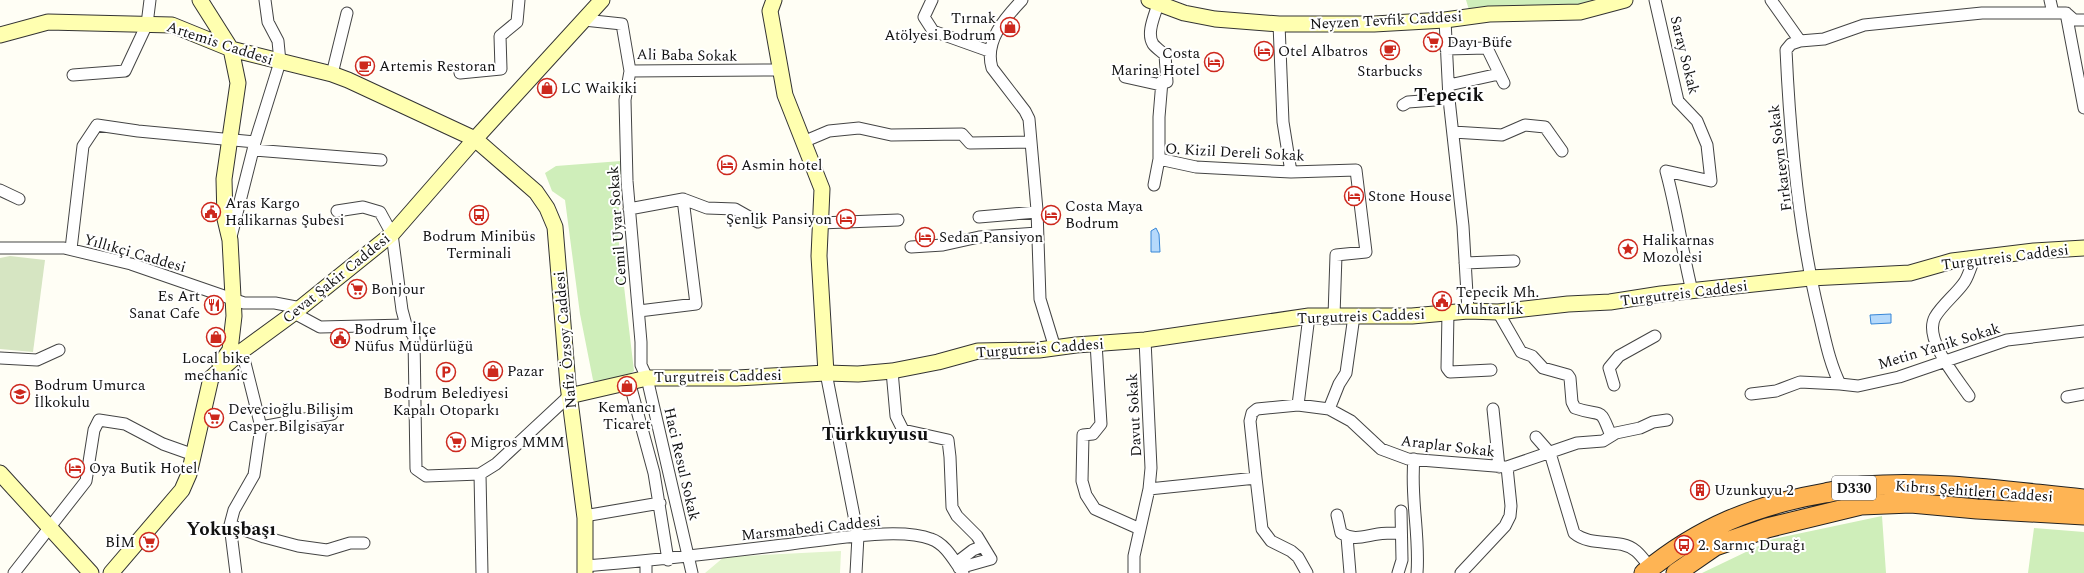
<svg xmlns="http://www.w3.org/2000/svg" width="2084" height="573" viewBox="0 0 2084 573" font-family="Spectral,serif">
<rect width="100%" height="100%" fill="#fffef5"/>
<path fill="#cfeeba" d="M 1466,0 L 1595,0 L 1590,5 L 1469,10 Z
M 621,161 C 625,184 618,204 617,227 L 634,371 L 627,376 L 597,384 L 593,380 L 580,314 L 565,200 L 552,191 L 545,173 L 556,166 Z
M 1882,516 L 1886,573 L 1702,573 L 1773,539 Z
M 2034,528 L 2084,532 L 2084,573 L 2028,573 Z"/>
<path fill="#d6e5c2" d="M 10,256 L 45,260 L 33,352 L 0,349 L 0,258 Z"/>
<path fill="#e2f4cd" d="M 841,551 L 840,573 L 705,573 L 724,557 Z"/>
<path fill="#b5d9fb" stroke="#3686d7" d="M 1156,228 L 1159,234 L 1160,252 L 1151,252 L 1151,231 Z
M 1891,314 L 1891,323 L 1871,324 L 1870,315 Z"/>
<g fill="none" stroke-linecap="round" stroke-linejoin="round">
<g stroke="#444" stroke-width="13">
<path id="street" d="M 932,0 L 924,17 L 933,31 L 989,51
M 1022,0 C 1005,18 984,41 992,68 L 1025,111 L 1029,119 L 1037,210 L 1040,299 L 1055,348
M 1655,0 L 1678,101 L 1697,121 L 1707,145 L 1711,181 L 1666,171 C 1677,211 1682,251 1692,291
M 1771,0 L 1800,41 L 1791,44 L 1786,50 C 1790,138 1798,228 1819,314 C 1825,338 1829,362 1840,384 L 1858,386 L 1899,377 L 2007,340 L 2084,331
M 2050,0 L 2053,13 L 2066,13 L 2084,108
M 1158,4 C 1155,15 1146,33 1153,44 C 1156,48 1162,52 1165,55 L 1167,82 L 1162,81 L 1159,117 L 1159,159
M 2066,13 L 2074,20 L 2084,20
M 584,20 L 622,24 L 630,71 L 780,70
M 1445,20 L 1449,99 L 1463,226 L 1468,311
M 1279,24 L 1283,122 L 1291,172
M 1800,41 L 1824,39 L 1864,25 L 1982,13 L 2053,13
M 1446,49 L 1487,48 L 1504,83
M 630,71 L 625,100 L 627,181 L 641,342 L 641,365 L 647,378 L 692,573
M 460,73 L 501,69 L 500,36 L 517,22 L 519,0
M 332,74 L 347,13
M 73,75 L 125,71 L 147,24 L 150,0
M 1125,77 L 1161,85
M 1449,85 L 1499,74
M 1403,105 L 1408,102 L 1449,99
M 1453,132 L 1502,135 L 1525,125 L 1545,127 L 1562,151
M 803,142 L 829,131 L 859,128 L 891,135 L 962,134 L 970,143 L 1031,142
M 253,150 L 381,160
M 1154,185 L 1159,159 L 1196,167 L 1291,172 L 1356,170 L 1366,252 L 1336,255 L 1334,316
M 0,190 L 19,199
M 629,209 L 683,199 L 707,208 L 735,209 L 758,222
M 337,211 L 363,207 L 380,212 L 392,234 L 402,310 L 406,325 L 414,337 L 416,469 L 426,476 L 480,474 L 496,464 L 569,396
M 979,217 L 1037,212
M 820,223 L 898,220
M 231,237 L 255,142 L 280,62 L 278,41 L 268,22 L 265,0
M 911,247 L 943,245 L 979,237 L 1037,233
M 0,248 L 64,248 L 131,264 L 244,303 L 275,303 L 301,308
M 71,249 L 83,146 L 97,125 L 138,131 L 255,142
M 1465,263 L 1514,261
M 639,311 L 696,304 L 683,199
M 1448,312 L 1447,368 L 1450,372 L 1491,370
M 1498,312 L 1521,352 L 1532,356 L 1543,368 L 1568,375 L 1570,378 L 1572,402 L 1575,408 C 1603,418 1599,404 1611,436
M 294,313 L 320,327 L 406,325
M 1145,340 L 1151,468 L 1149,489
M 1096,343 L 1101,424 L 1093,434 L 1083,435 L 1082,481 L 1086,495 L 1095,509 L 1140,529
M 0,358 L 37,360 L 59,350
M 892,371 L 896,416 L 903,430 L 948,440 L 950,457 L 952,507 L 957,516 L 977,536 L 991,559 L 959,568
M 826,373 L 858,536 L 856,573
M 629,381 L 654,473 L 668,560
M 1614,385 L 1609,368 L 1619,356 L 1655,336
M 1751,394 L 1776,391 L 1800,382 L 1840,384
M 1969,396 C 1957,378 1923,339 1935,317 C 1942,305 1955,295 1963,284 C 1969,277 1970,266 1975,259
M 2067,397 L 2084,394
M 1298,405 L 1309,316
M 1329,409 L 1339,384 L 1346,373 L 1354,316
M 1493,409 L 1499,467
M 261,427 L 332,414
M 1536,437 L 1550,453 L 1574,533 C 1592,548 1619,537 1636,551 C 1642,556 1646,563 1651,568
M 1414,459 C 1410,497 1420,535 1417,573
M 480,474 L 482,573
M 1256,478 L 1250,421 L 1252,413 L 1257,409 L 1298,405 L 1329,409 L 1351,421 L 1381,449 L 1408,459 L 1507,467 L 1577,443 L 1603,441 L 1616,433 L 1640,428 L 1653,422 L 1667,420
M 1337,515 L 1341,533 C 1354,541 1364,536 1378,534 C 1385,533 1393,533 1400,533
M 584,516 L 660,503
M 230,525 L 264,537 L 298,546 L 327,550 L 350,543 L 364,543
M 1347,537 L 1350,573
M 956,563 L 973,550 L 983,546
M 585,566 C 651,561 717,553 783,545 C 819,541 899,526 931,539 C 946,544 954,561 963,573
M 14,573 L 86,481 L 94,430 L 99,420 L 125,424 L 163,444 L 194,455
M 236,573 L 230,525 L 234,510 L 254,475 L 261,427 L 242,351
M 646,573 L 646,561
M 1134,573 L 1134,556 L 1149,489 L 1256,478 L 1262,529 L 1271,541 L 1291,551 L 1298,557 L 1307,573
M 1398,573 L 1402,560 L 1401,511
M 1461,573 L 1505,526 L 1510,516 L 1511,506 L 1507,467"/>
</g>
<g stroke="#333" stroke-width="17">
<path id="secondary" d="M 200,0 L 231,49 L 238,83 L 224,179 L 225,219 L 230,240 L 234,316 L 230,350 L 220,364
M 774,0 L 770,11 L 785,95 L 822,189 L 819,256 L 826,373
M 1149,0 L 1184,13 L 1215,19 L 1279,24 L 1374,24 L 1445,20 L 1489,14 L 1580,12 L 1625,0
M 0,35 L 48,22 L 172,25 L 231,49 L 332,74 L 348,80 L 475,139 L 536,192 L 547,208 L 555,227 L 568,385 L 585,518 L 585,573
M 569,396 L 647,378 L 737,378 L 826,373 L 858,374 L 892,371 L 938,362 L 978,351 L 1039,350 L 1076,345 L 1145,340 L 1309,316 L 1412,316 L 1468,311 L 1498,312 L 1568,304 L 1610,302 L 1661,294 L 1810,278 L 1910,273 L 1952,261 L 2034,251 L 2084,248
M 0,473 L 91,573
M 111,573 L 182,490 L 189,474 L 211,378 L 242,351 L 294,313 L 392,234 L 475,139 L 602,0"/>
</g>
<g stroke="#222" stroke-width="21">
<path id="highway" d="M 1644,573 C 1700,527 1755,505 1825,493 C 1837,491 1851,487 1863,486 C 1936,480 2012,492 2084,499
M 1676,573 L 1715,546 L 1767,528 L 1861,505 L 1911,503 L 1977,509 L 2084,515"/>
</g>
<use href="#street" stroke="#fff" stroke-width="11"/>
<use href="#secondary" stroke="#ffffb0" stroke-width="15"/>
<use href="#highway" stroke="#feb454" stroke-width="19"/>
</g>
<defs>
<g id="shop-ring" transform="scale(1)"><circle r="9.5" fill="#fff" stroke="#cd281d" stroke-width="1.5"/><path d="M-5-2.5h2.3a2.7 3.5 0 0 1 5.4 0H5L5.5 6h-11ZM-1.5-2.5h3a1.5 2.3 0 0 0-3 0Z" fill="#cd281d"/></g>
<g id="supermarket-ring" transform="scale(1)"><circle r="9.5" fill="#fff" stroke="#cd281d" stroke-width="1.5"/><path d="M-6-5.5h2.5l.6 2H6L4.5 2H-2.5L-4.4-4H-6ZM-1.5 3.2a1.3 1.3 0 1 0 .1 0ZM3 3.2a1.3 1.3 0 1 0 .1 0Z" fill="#cd281d"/></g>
<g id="cafe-ring" transform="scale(1)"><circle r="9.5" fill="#fff" stroke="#cd281d" stroke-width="1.5"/><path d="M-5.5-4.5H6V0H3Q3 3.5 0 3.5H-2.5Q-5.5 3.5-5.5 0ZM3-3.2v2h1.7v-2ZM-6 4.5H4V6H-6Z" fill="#cd281d"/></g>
<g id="hotel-ring" transform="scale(1)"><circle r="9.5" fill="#fff" stroke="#cd281d" stroke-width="1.5"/><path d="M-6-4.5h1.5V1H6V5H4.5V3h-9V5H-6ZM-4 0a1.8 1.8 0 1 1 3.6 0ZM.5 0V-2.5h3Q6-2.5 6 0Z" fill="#cd281d"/></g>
<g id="civic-ring" transform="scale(1)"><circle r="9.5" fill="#fff" stroke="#cd281d" stroke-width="1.5"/><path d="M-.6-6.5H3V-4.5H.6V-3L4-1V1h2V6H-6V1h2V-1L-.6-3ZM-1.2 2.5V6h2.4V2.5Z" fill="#cd281d"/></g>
<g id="bus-ring" transform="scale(1)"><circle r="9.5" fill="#fff" stroke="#cd281d" stroke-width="1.5"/><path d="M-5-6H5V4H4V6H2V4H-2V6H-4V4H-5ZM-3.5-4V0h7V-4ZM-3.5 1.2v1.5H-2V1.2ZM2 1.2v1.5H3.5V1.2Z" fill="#cd281d"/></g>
<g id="sight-ring" transform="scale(1)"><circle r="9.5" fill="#fff" stroke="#cd281d" stroke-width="1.5"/><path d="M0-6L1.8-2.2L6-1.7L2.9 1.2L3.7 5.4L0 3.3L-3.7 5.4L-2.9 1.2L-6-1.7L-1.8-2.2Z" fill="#cd281d"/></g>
<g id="restaurant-ring" transform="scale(1)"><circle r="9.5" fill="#fff" stroke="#cd281d" stroke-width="1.5"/><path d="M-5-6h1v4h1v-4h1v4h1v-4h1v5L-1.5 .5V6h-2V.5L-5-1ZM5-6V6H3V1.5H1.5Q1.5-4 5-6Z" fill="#cd281d"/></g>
<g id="parking-ring" transform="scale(1)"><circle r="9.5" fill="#fff" stroke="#cd281d" stroke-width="1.5"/><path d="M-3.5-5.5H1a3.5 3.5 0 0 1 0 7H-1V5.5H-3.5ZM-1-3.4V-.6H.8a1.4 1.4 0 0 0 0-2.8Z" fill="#cd281d"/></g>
<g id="school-ring" transform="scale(1)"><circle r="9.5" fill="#fff" stroke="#cd281d" stroke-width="1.5"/><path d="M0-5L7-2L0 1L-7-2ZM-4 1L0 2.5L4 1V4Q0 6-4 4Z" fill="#cd281d"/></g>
<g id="building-ring" transform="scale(1)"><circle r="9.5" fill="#fff" stroke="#cd281d" stroke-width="1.5"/><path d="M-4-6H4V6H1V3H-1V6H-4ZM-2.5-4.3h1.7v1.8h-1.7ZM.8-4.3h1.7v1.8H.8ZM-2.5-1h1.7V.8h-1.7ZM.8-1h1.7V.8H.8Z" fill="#cd281d"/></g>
</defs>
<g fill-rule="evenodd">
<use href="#shop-ring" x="1010" y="27"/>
<use href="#supermarket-ring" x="1433" y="42"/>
<use href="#cafe-ring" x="1390" y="50"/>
<use href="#hotel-ring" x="1264" y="51"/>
<use href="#hotel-ring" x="1214" y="62"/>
<use href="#cafe-ring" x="365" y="66"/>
<use href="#shop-ring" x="547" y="88"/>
<use href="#hotel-ring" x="727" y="165"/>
<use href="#hotel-ring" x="1354" y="196"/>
<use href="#civic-ring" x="211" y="212"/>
<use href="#bus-ring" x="479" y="215"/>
<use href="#hotel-ring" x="1051" y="215"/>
<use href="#hotel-ring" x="846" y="219"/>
<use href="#hotel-ring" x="925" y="237"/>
<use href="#sight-ring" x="1628" y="249"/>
<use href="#supermarket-ring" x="357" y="289"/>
<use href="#civic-ring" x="1442" y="301"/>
<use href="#restaurant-ring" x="214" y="305"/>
<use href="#shop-ring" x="216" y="337"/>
<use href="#civic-ring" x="340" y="338"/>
<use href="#shop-ring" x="493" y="371"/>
<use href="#parking-ring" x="446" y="372"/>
<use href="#shop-ring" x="627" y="386"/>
<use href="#school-ring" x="20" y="394"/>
<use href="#supermarket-ring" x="214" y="418"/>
<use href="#supermarket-ring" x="456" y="442"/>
<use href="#hotel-ring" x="75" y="468"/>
<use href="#building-ring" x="1700" y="490"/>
<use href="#supermarket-ring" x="149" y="542"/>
<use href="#bus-ring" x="1684" y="545"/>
</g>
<g text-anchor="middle" stroke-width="4" stroke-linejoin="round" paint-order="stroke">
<rect fill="#fff" stroke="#585858" stroke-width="1" x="1832" y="476" width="44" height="24" rx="3"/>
<g font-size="14" font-weight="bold" fill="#111">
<text x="1854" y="493">D330</text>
</g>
<g font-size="15" fill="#111" stroke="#fff" text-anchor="start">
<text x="996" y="23" text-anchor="end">Tırnak<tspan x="996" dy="17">Atölyesi Bodrum</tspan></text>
<text x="1447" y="47">Dayı Büfe</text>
<text x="1278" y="56">Otel Albatros</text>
<text x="1200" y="58" text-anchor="end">Costa<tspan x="1200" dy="17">Marina Hotel</tspan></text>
<text x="379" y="71">Artemis Restoran</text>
<text x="1390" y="76" text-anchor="middle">Starbucks</text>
<text x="561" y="93">LC Waikiki</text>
<text x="741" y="170">Asmin hotel</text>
<text x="1368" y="201">Stone House</text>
<text x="225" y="208">Aras Kargo<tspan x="225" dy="17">Halikarnas Şubesi</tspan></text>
<text x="1065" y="211">Costa Maya<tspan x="1065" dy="17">Bodrum</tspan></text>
<text x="832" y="224" text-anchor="end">Şenlik Pansiyon</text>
<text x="479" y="241" text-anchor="middle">Bodrum Minibüs<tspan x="479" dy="17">Terminali</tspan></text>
<text x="939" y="242">Sedan Pansiyon</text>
<text x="1642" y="245">Halikarnas<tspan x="1642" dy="17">Mozolesi</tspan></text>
<text x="371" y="294">Bonjour</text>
<text x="1456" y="297">Tepecik Mh.<tspan x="1456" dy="17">Muhtarlık</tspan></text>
<text x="200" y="301" text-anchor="end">Es Art<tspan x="200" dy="17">Sanat Cafe</tspan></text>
<text x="354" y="334">Bodrum İlçe<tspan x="354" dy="17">Nüfus Müdürlüğü</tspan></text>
<text x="216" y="363" text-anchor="middle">Local bike<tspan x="216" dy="17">mechanic</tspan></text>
<text x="507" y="376">Pazar</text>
<text x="34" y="390">Bodrum Umurca<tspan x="34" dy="17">İlkokulu</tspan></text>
<text x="446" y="398" text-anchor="middle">Bodrum Belediyesi<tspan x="446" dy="17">Kapalı Otoparkı</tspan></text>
<text x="627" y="412" text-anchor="middle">Kemancı<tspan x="627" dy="17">Ticaret</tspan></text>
<text x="228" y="414">Devecioğlu Bilişim<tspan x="228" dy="17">Casper Bilgisayar</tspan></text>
<text x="470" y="447">Migros MMM</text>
<text x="89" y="473">Oya Butik Hotel</text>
<text x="1714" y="495">Uzunkuyu 2</text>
<text x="135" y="547" text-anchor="end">BİM</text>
<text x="1698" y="550">2. Sarnıç Durağı</text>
</g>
<g font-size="15" fill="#111" stroke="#fff">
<text transform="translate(1386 20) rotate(-3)" y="5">Neyzen Tevfik Caddesi</text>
<text transform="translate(220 43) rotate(18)" y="5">Artemis Caddesi</text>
<text transform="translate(687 55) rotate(1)" y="5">Ali Baba Sokak</text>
<text transform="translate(1685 55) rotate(76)" y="5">Saray Sokak</text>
<text transform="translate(1235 152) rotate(3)" y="5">O. Kizil Dereli Sokak</text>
<text transform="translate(1780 158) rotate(-97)" y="5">Fırkateyn Sokak</text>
<text transform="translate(617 226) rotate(-94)" y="5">Cemil Uyar Sokak</text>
<text transform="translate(135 253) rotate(16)" y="5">Yıllıkçi Caddesi</text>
<text transform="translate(2005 257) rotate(-7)" y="5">Turgutreis Caddesi</text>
<text transform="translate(336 278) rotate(-39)" y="5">Cevat Şakir Caddesi</text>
<text transform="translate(1684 293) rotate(-7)" y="5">Turgutreis Caddesi</text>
<text transform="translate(1361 316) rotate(-2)" y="5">Turgutreis Caddesi</text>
<text transform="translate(565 340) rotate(-95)" y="5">Nafiz Özsoy Caddesi</text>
<text transform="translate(1939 346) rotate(-17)" y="5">Metin Yanik Sokak</text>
<text transform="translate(1040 348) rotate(-4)" y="5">Turgutreis Caddesi</text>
<text transform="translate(718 376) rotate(-1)" y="5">Turgutreis Caddesi</text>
<text transform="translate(1134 415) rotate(-93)" y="5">Davut Sokak</text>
<text transform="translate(1448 446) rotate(7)" y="5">Araplar Sokak</text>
<text transform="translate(682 464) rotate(77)" y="5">Haci Resul Sokak</text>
<text transform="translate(1974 491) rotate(4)" y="5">Kıbrıs Şehitleri Caddesi</text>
<text transform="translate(811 528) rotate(-6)" y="5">Marsmabedi Caddesi</text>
</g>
<g font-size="19" font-weight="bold" fill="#111" stroke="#fff">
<text x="1449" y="101">Tepecik</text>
<text x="875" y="440">Türkkuyusu</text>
<text x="231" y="535">Yokuşbaşı</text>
</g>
</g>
</svg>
